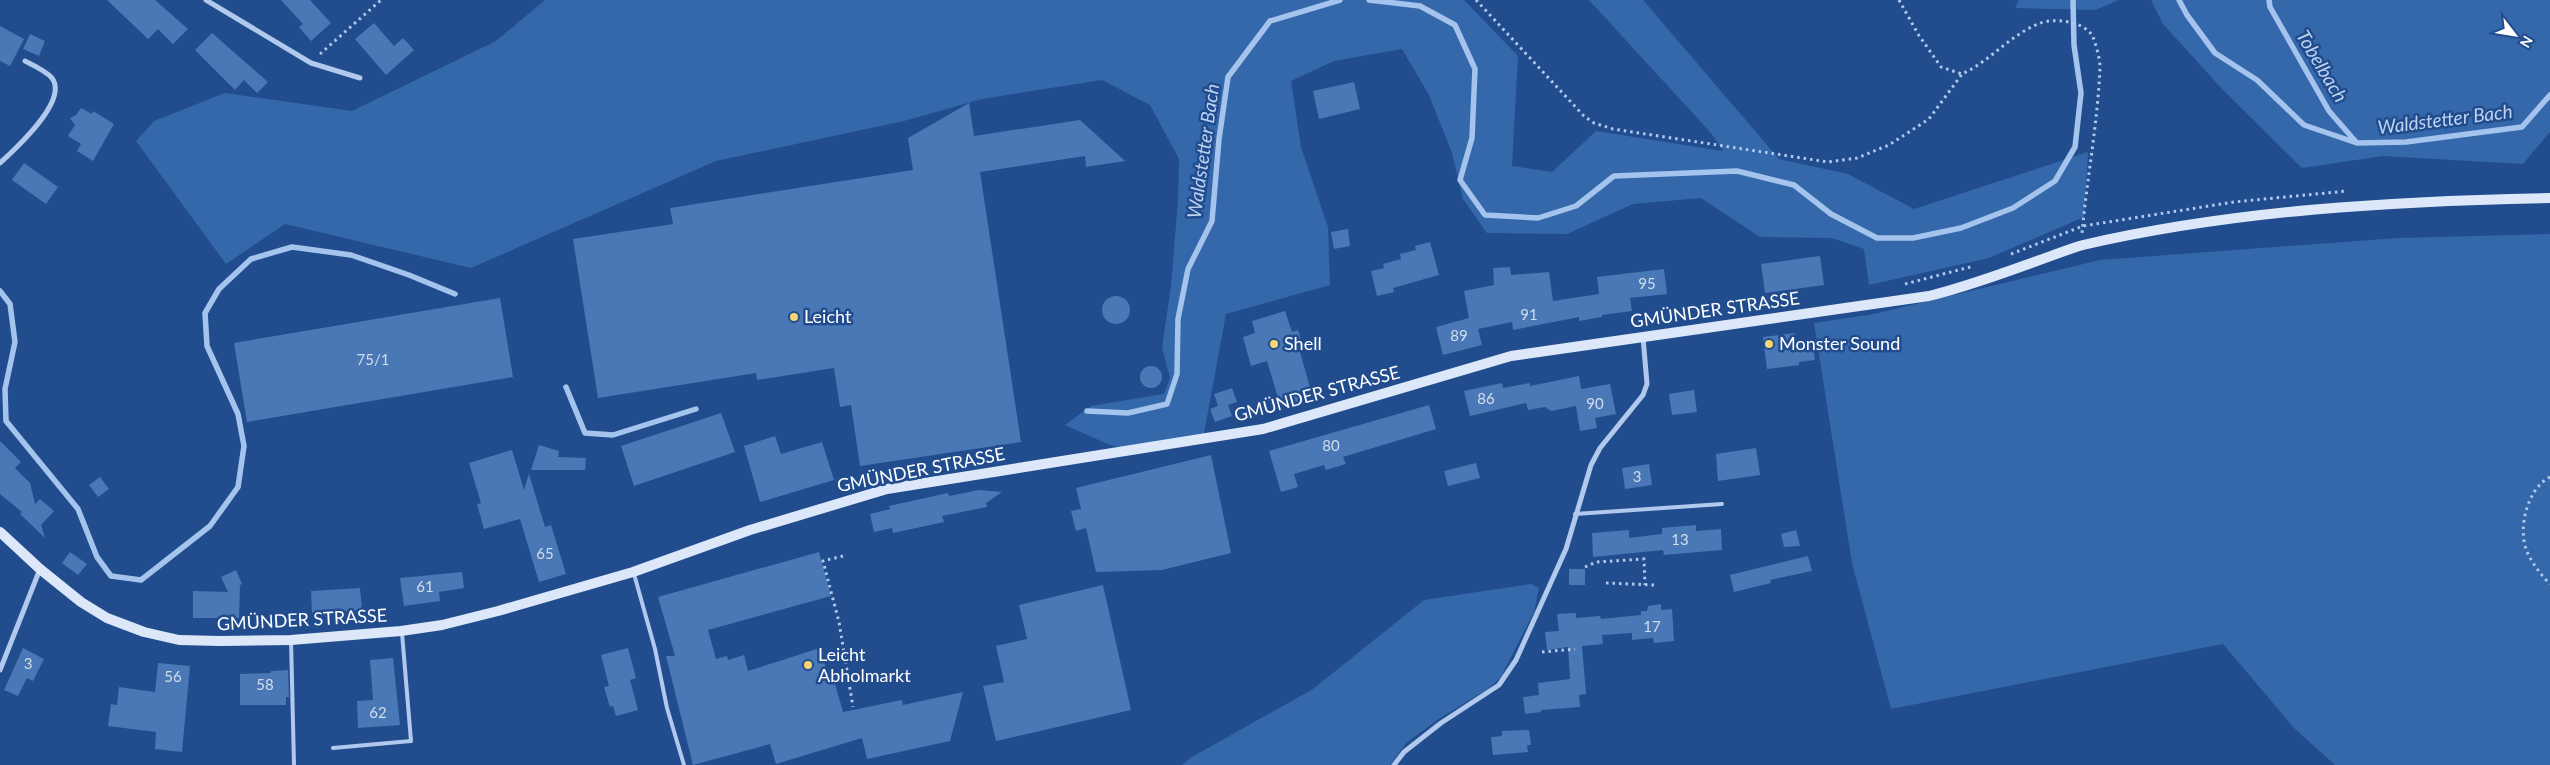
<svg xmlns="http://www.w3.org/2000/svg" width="2550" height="765" viewBox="0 0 2550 765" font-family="Lato,sans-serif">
<rect width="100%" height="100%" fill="#214d8e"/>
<path fill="#3567ab" d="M 545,0 L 1464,0 L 1518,56 L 1512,166 L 1552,172 L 1596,131 L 1723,151 L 1711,133 L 1589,0 L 1643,0 L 1779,159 L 1848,174 L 1914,209 L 2088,152 L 2084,217 L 1989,258 L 1869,285 L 1864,249 L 1832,238 L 1760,237 L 1701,198 L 1633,204 L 1567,234 L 1487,233 L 1463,199 L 1452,153 L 1429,95 L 1402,49 L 1334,61 L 1291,81 L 1301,147 L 1328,227 L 1330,285 L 1226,314 L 1203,439 L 1136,450 L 1110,445 L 1065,425 L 1091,406 L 1164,394 L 1170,378 L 1162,348 L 1171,286 L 1178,200 L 1179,159 L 1150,105 L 1102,80 L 982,99 L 904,121 L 716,161 L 471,268 L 285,224 L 226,264 L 136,141 L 154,121 L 225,93 L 352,111 L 496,41 Z
M 2019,0 L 2119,0 L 2095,10 L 2015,8 Z
M 2151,0 L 2550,0 L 2550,132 L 2523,164 L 2383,156 L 2302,168 L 2223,90 L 2163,24 Z
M 2550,234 L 2550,765 L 2335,765 L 2293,727 L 2223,644 L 1891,709 L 1852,563 L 1814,323 L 1874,314 L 2100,260 L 2398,238 Z
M 1531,584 L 1539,588 L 1534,612 L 1501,677 L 1488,689 L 1440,718 L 1406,743 L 1390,765 L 1182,765 L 1192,757 L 1313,689 L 1424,600 Z"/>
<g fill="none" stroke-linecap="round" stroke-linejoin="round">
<path stroke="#a4c4ed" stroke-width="5.5" d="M 1369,0 L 1420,6 L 1455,25 L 1475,69 L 1472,138 L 1460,180 L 1485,215 L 1538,218 L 1576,206 L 1614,176 L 1737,171 L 1794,185 L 1831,214 L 1877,238 L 1913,238 L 1961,228 L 2013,208 L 2055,181 L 2075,147 L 2081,93 L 2074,45 L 2073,0
M 2179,0 L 2187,15 L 2215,53 L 2257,80 L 2304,125 L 2357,143 L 2406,142 L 2522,127 L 2550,95
M 2269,0 L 2270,7 L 2329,111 L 2356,142
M 0,291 L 10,304 L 15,342 L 5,389 L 6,421 L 78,509 L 97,557 L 111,576 L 141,580 L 210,526 L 238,487 L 244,446 L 238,414 L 207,346 L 205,313 L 219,289 L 251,259 L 292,247 L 351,255 L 409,275 L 455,294
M 566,387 L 585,433 L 613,435 L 696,409
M 1087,411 L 1128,413 L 1167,404 L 1177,374 L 1178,319 L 1188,269 L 1212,221 L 1219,139 L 1228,77 L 1270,21 L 1340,0"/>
</g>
<path fill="#4a77b5" d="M 107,0 L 155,0 L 188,29 L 173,44 L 158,29 L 148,39 Z
M 281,0 L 310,0 L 331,23 L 311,41 L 299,27 L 303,24 Z
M 374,23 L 394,46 L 403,38 L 414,50 L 386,75 L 355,39 Z
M 0,26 L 24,39 L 10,66 L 0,61 Z
M 212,33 L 268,82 L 257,93 L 244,80 L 235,90 L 195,50 Z
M 30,34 L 45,41 L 39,56 L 23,49 Z
M 1354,82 L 1360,109 L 1319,119 L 1313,91 Z
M 969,103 L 974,136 L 1080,120 L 1125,161 L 1086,167 L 1085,156 L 980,172 L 1021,442 L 860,466 L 851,405 L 840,407 L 834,368 L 757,380 L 756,373 L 598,398 L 573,239 L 673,224 L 670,208 L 913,170 L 908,138 Z
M 81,108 L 92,114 L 93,111 L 114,124 L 93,161 L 77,151 L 81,144 L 68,136 L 75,125 L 70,118 L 76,115 Z
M 24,163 L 58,187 L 46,204 L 12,180 Z
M 1348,229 L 1350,246 L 1334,249 L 1331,232 Z
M 1430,242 L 1439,275 L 1393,288 L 1394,292 L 1377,296 L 1371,271 L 1384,268 L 1383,264 L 1401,259 L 1400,254 L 1416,250 L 1415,246 Z
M 1820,256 L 1824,285 L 1765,293 L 1761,264 Z
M 1510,267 L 1511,275 L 1549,272 L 1553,301 L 1599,294 L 1597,277 L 1664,269 L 1667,294 L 1630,298 L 1632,311 L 1602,315 L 1602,317 L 1579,321 L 1579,317 L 1513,330 L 1512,322 L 1478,329 L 1482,345 L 1443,355 L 1436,327 L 1469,318 L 1464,291 L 1494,285 L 1493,268 Z
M1102 310a14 14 0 1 1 28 0a14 14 0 1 1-28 0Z
M 500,298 L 513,377 L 247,422 L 234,343 Z
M 1285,311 L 1292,332 L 1298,330 L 1304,350 L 1300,352 L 1313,398 L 1281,408 L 1267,361 L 1251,366 L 1243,337 L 1255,333 L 1252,321 Z
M 1795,333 L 1796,342 L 1812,340 L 1815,360 L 1799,362 L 1799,365 L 1767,369 L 1763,337 Z
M1140 377a11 11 0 1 1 22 0a11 11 0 1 1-22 0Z
M 1579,376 L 1581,389 L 1610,384 L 1616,414 L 1595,418 L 1597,428 L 1580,431 L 1576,406 L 1551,411 L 1545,407 L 1528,410 L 1526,403 L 1470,416 L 1464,391 L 1502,383 L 1503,388 L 1530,383 L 1530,386 Z
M 1232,388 L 1237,402 L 1228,405 L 1232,416 L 1215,422 L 1210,409 L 1218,406 L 1214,394 Z
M 1694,390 L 1697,412 L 1672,415 L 1669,394 Z
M 1429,405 L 1436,429 L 1343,457 L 1346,464 L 1326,470 L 1324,465 L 1294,474 L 1298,487 L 1281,492 L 1269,451 Z
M 721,413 L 735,452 L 634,486 L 621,446 Z
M 775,436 L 781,454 L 822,442 L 834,480 L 760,502 L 744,446 Z
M 0,441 L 21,462 L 15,468 L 30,483 L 35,504 L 40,499 L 54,511 L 41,525 L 45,538 L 20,514 L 22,512 L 0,494 Z
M 539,445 L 559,451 L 558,457 L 586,458 L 585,470 L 531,470 Z
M 1756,448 L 1760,475 L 1718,481 L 1716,454 Z
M 512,450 L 524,490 L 529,474 L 545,527 L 551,525 L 566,574 L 539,582 L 520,519 L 484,529 L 477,504 L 481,503 L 469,463 Z
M 1211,455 L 1231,553 L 1162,570 L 1096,572 L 1086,528 L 1076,531 L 1071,511 L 1081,509 L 1076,488 Z
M 1476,463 L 1480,478 L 1448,486 L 1444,471 Z
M 1649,464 L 1652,485 L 1625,489 L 1622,468 Z
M 100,477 L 109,489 L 98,497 L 89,485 Z
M 979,490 L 1002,492 L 986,503 L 987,507 L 942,516 L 944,522 L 893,533 L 892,528 L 874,532 L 870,514 L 890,509 L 889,506 L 948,493 L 949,496 Z
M 1696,525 L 1696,531 L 1721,529 L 1722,550 L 1664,555 L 1663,550 L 1593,557 L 1592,533 L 1629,530 L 1629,538 L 1662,534 L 1662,528 Z
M 1796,530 L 1800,546 L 1784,547 L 1781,534 Z
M 70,552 L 87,564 L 78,575 L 62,563 Z
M 819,552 L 831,596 L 708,630 L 716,659 L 727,656 L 728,660 L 744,655 L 748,671 L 820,648 L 831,685 L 835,684 L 843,712 L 902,700 L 903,705 L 963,692 L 950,741 L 867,759 L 862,738 L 776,764 L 770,744 L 693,765 L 666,656 L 675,656 L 658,597 Z
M 1808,556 L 1812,571 L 1770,580 L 1771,583 L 1734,592 L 1730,575 Z
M 1569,569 L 1585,569 L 1585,585 L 1569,585 Z
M 236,570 L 242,584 L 240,585 L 239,618 L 193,618 L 193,591 L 228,592 L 221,577 Z
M 462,572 L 464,588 L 439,592 L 440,601 L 404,606 L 400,578 Z
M 1103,585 L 1131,710 L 996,741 L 983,686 L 1004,682 L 996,646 L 1027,639 L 1019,605 Z
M 360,588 L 362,610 L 312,613 L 311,591 Z
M 1661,604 L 1661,610 L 1672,609 L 1674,641 L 1654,643 L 1653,638 L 1632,640 L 1632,633 L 1602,635 L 1603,644 L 1582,646 L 1586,694 L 1579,695 L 1580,707 L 1541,710 L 1541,712 L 1525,714 L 1523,697 L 1539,695 L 1538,683 L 1570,679 L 1568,647 L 1547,650 L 1545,632 L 1559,631 L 1557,614 L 1576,613 L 1576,618 L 1600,616 L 1601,619 L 1641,615 L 1641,611 L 1647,611 L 1648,606 Z
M 23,648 L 44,659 L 33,681 L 27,678 L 18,696 L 4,690 Z
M 628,648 L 636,678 L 630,680 L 638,710 L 616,716 L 613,706 L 610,707 L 604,687 L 609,686 L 601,655 Z
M 393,658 L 400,725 L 358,728 L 357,701 L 373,700 L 370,660 Z
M 158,663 L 190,666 L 182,752 L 155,749 L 156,732 L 108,726 L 111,704 L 117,705 L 119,687 L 155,692 Z
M 288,670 L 289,697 L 286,697 L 286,705 L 240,705 L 240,674 L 271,673 L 271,671 Z
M 1529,730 L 1531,745 L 1527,745 L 1528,752 L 1493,755 L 1491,737 L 1502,736 L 1502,731 Z"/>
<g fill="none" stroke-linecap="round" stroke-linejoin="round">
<path stroke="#b0c9ec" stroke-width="3" stroke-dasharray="2.5 4" stroke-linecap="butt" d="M 1476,0 L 1584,116 L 1594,123 L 1613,129 L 1828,162 L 1857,158 L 1889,145 L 1929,119 L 1962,74
M 1899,0 L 1918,34 L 1941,67 L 1962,74 C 1990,61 2009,36 2038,24 C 2053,17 2085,21 2093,37 C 2096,45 2100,59 2100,67 C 2098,120 2087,179 2082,233
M 320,54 L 381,0
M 2011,254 L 2083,226 L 2234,202 L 2347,191
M 1905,284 L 1974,266
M 2550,477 C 2528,488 2518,526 2526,549 C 2531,562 2541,575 2550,584
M 843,556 L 823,561 L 839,622 L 853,707
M 1585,567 L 1596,562 L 1644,559 L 1645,585
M 1606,583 L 1654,585 L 1654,587
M 1542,652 L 1575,649"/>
<path stroke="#b0c9ec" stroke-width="4" d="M 1575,514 L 1722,504
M 634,574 L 655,649 L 667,708 L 684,765
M 291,640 L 294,764
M 333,748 L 411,741 L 402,633"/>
<path stroke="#b0c9ec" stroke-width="5" d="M 206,0 L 311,63 L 360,78
M 0,163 C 15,149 69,101 52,78 C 46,71 33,65 25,61
M 0,670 L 40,569
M 1394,765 L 1404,752 L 1441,723 L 1499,685 L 1516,660 L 1566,549 L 1591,465 L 1600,448 L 1643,395 L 1647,384 L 1643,337"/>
<path stroke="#dce8f9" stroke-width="10" d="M 0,532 L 40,569 L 81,602 L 107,618 L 144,632 L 179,640 L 220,641 L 291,640 L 401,631 L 442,625 L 498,611 L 633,572 L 750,530 L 887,489 L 1263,429 L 1511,356 L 1929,296 C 1966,287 2001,274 2037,261 C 2052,256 2068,249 2083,245 C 2235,210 2394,201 2550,198"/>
</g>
<g fill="#f8d672" stroke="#214d8e" stroke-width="2">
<circle cx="794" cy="317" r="5"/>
<circle cx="1274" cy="344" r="5"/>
<circle cx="1769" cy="344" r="5"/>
<circle cx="808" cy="665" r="5"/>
</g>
<g text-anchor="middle" stroke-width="5" stroke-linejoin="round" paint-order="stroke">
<g font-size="15" fill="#d2ddec">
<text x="1647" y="289">95</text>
<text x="1529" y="320">91</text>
<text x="1459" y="341">89</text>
<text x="373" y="365">75/1</text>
<text x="1486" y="404">86</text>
<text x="1595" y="409">90</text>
<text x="1331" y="451">80</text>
<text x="1637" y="482">3</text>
<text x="1680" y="545">13</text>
<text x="545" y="559">65</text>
<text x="425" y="592">61</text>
<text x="1652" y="632">17</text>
<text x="28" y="669">3</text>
<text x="173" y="682">56</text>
<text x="265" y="690">58</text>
<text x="378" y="718">62</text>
</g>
<g font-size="18" fill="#fff" stroke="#214d8e">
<text transform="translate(1715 310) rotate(-8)" y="6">GMÜNDER STRASSE</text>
<text transform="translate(1317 394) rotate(-15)" y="6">GMÜNDER STRASSE</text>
<text transform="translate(921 470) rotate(-11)" y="6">GMÜNDER STRASSE</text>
<text transform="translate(302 620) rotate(-3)" y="6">GMÜNDER STRASSE</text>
</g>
<g font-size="18" fill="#fff" stroke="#214d8e" text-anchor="start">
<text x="804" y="323">Leicht</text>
<text x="1284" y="350">Shell</text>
<text x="1779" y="350">Monster Sound</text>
<text x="818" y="661">Leicht<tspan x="818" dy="21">Abholmarkt</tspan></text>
</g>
<g font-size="19" font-style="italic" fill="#bcd3f3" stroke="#214d8e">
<text transform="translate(2322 66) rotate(59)" y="7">Tobelbach</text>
<text transform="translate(2445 119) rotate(-7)" y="7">Waldstetter Bach</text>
<text transform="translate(1203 151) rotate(-82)" y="7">Waldstetter Bach</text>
</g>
</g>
<g transform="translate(2515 35) rotate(121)" stroke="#214d8e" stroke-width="4" paint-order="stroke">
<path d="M0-4L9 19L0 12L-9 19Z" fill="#ffffff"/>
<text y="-8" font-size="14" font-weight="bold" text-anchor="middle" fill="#ffffff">N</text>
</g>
</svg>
